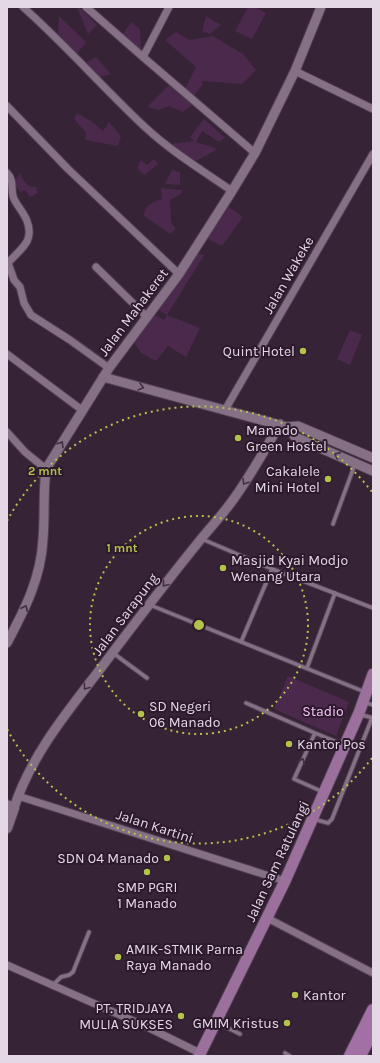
<svg xmlns="http://www.w3.org/2000/svg" width="380" height="1063" viewBox="0 0 380 1063" font-family="Karla,sans-serif">
<rect width="100%" height="100%" fill="#362336"/>
<path fill="#4b294c" d="M 77,7 L 79,7 L 97,25 L 88,34 Z
M 248,7 L 255,7 L 266,13 L 252,39 L 235,31 Z
M 59,16 L 86,42 L 77,54 L 58,33 Z
M 206,16 L 221,25 L 210,34 L 202,31 Z
M 131,22 L 140,29 L 141,51 L 123,34 Z
M 176,32 L 190,40 L 213,36 L 243,54 L 256,70 L 242,84 L 202,81 L 203,84 L 194,96 L 185,89 L 196,67 L 165,40 Z
M 96,57 L 111,74 L 100,77 L 85,63 Z
M 169,85 L 192,105 L 183,112 L 169,106 L 158,110 L 147,107 Z
M 77,113 L 91,121 L 103,131 L 109,122 L 121,136 L 118,146 L 85,140 L 86,133 L 74,119 Z
M 204,119 L 225,138 L 219,142 L 202,131 L 196,142 L 218,149 L 194,162 L 171,144 L 194,141 L 190,137 Z
M 154,159 L 158,164 L 144,175 L 137,168 L 141,160 L 147,165 Z
M 172,170 L 180,172 L 180,185 L 165,184 Z
M 20,173 C 24,181 26,187 36,187 L 38,193 L 30,197 L 25,190 L 20,192 L 14,182 Z
M 161,188 L 182,190 L 181,194 L 170,200 L 171,222 L 176,229 L 170,234 L 144,216 C 144,205 153,202 162,199 Z
M 226,205 L 243,217 L 222,246 L 206,238 Z
M 190,250 L 204,255 L 167,315 L 200,328 L 186,357 L 168,346 L 156,361 L 141,353 L 132,340 L 152,313 L 164,320 L 167,315 L 154,307 Z
M 350,330 L 362,335 L 350,365 L 337,359 Z
M 288,676 L 349,702 L 336,736 L 274,709 Z"/>
<g fill="none" stroke-linecap="round" stroke-linejoin="round">
<g stroke="#514152" stroke-width="5.5">
<path id="service" d="M 333,524 L 355,464
M 202,539 L 272,569 L 373,608
M 150,605 L 365,692
M 241,642 L 272,569
M 113,653 L 147,678
M 307,668 L 335,593
M 246,703 L 315,733
M 367,703 L 373,705
M 362,715 L 373,718
M 323,792 L 294,779 L 315,733 L 344,745
M 317,820 L 328,823 L 332,819 L 372,718
M 53,985 L 61,977 L 69,975 L 73,972 L 89,932
M 220,1024 L 240,1034
M 285,1053 L 290,1056"/>
</g>
<g stroke="#514152" stroke-width="9">
<path id="minor" d="M 23,7 C 66,45 104,89 146,128 C 172,152 203,171 232,191
M 86,7 L 143,57 L 255,153
M 143,57 L 169,7
M 295,71 L 373,109
M 7,106 L 68,169 L 179,274
M 7,173 C 15,181 10,190 14,199 C 18,207 24,213 27,221 C 35,242 20,249 8,263 L 14,280 L 20,287 L 24,303 L 31,315 L 70,340 L 109,368
M 96,267 L 147,317
M 7,354 L 82,410
M 225,410 L 373,154
M 7,432 L 25,452 L 46,469
M 18,796 L 285,881
M 271,920 L 373,973
M 7,965 L 145,1026 L 200,1053"/>
</g>
<g stroke="#514152" stroke-width="11">
<path id="tertiary" d="M 103,377 L 287,427 L 298,426 L 373,458
M 287,427 L 295,437 L 373,471
M 7,643 C 25,609 41,578 43,539 C 45,516 43,492 46,469 L 109,368 L 179,274 L 232,191 L 255,153 L 295,71 L 321,7
M 14,808 C 31,755 68,711 101,668 C 134,624 167,581 201,539 C 211,527 221,516 230,504 C 249,479 264,451 280,424"/>
</g>
<g stroke="#514152" stroke-width="12">
<path id="secondary" d="M 7,805 L 14,808 L 7,828"/>
</g>
<g stroke="#514152" stroke-width="13">
<path id="primary" d="M 199,1056 L 285,881 L 359,713 L 373,674"/>
</g>
<g stroke="#514152" stroke-width="14">
<path id="trunk" d="M 350,1056 L 373,1010
M 360,1056 L 373,1030"/>
</g>
<use href="#service" stroke="#867086" stroke-width="3.5"/>
<use href="#minor" stroke="#867086" stroke-width="7"/>
<use href="#tertiary" stroke="#867086" stroke-width="9"/>
<use href="#secondary" stroke="#867086" stroke-width="10"/>
<use href="#primary" stroke="#9b709c" stroke-width="11"/>
<use href="#trunk" stroke="#a270a4" stroke-width="12"/>
</g>
<defs><path id="oneway-chevron" d="M-2-3.5L2.5 0L-2 3.5" fill="none" stroke-width="1.6" stroke-linecap="round" stroke-linejoin="round"/></defs>
<g stroke="#423042">
<use href="#oneway-chevron" transform="translate(141 387) rotate(15)"/>
<use href="#oneway-chevron" transform="translate(61 444) rotate(-58)"/>
<use href="#oneway-chevron" transform="translate(337 455) rotate(-156)"/>
<use href="#oneway-chevron" transform="translate(245 482) rotate(122)"/>
<use href="#oneway-chevron" transform="translate(165 584) rotate(128)"/>
<use href="#oneway-chevron" transform="translate(25 608) rotate(-65)"/>
<use href="#oneway-chevron" transform="translate(86 687) rotate(127)"/>
<use href="#oneway-chevron" transform="translate(302 761) rotate(-65)"/>
</g>
<g fill="none" stroke="#b3c24b" stroke-width="2" stroke-dasharray="2 4">
<circle cx="199" cy="625" r="109"/>
<path d="M372 758A218 218 0 0 1 7 729M7 521A218 218 0 0 1 372 492"/>
</g>
<g fill="#b3c24b" stroke="#2c1a2c" stroke-width="1.5">
<circle cx="303" cy="351" r="4"/>
<circle cx="238" cy="438" r="4"/>
<circle cx="328" cy="479" r="4"/>
<circle cx="223" cy="568" r="4"/>
<circle cx="141" cy="714" r="4"/>
<circle cx="289" cy="744" r="4"/>
<circle cx="167" cy="858" r="4"/>
<circle cx="147" cy="872" r="4"/>
<circle cx="118" cy="957" r="4"/>
<circle cx="295" cy="995" r="4"/>
<circle cx="181" cy="1016" r="4"/>
<circle cx="287" cy="1023" r="4"/>
</g>
<g text-anchor="middle" stroke-width="4" stroke-linejoin="round" paint-order="stroke">
<g font-size="14" fill="#e5d8e5" stroke="#2c1a2c">
<text transform="translate(288 275) rotate(-60)" y="5">Jalan Wakeke</text>
<text transform="translate(133 312) rotate(-53)" y="5">Jalan Mahakeret</text>
<text transform="translate(125 614) rotate(-53)" y="5">Jalan Sarapung</text>
<text transform="translate(155 826) rotate(18)" y="5">Jalan Kartini</text>
<text transform="translate(277 861) rotate(-65)" y="5">Jalan Sam Ratulangi</text>
</g>
<g font-size="14" fill="#e5d8e5" stroke="#2c1a2c" text-anchor="start">
<text x="295" y="356" text-anchor="end">Quint Hotel</text>
<text x="246" y="435">Manado<tspan x="246" dy="16">Green Hostel</tspan></text>
<text x="320" y="476" text-anchor="end">Cakalele<tspan x="320" dy="16">Mini Hotel</tspan></text>
<text x="231" y="565">Masjid Kyai Modjo<tspan x="231" dy="16">Wenang Utara</tspan></text>
<text x="149" y="711">SD Negeri<tspan x="149" dy="16">06 Manado</tspan></text>
<text x="297" y="749">Kantor Pos</text>
<text x="159" y="863" text-anchor="end">SDN 04 Manado</text>
<text x="147" y="892" text-anchor="middle">SMP PGRI<tspan x="147" dy="16">1 Manado</tspan></text>
<text x="126" y="954">AMIK-STMIK Parna<tspan x="126" dy="16">Raya Manado</tspan></text>
<text x="303" y="1000">Kantor</text>
<text x="173" y="1013" text-anchor="end">PT. TRIDJAYA<tspan x="173" dy="16">MULIA SUKSES</tspan></text>
<text x="279" y="1028" text-anchor="end">GMIM Kristus</text>
</g>
<g font-size="14" fill="#fec5ff" stroke="#2c1a2c">
<text x="323" y="716">Stadio</text>
</g>
</g>
<circle cx="199" cy="625" r="6" fill="#b3c24b" stroke="#2c1a2c" stroke-width="2"/>
<g font-size="12" text-anchor="middle" font-weight="bold" fill="#b3c24b" stroke="#2c1a2c" stroke-width="4" stroke-linejoin="round" paint-order="stroke">
<text x="45" y="475">2 mnt</text>
<text x="122" y="552">1 mnt</text>
</g>
<rect width="380" height="1063" fill="none" stroke="#e5d8e5" stroke-width="16"/>
</svg>
